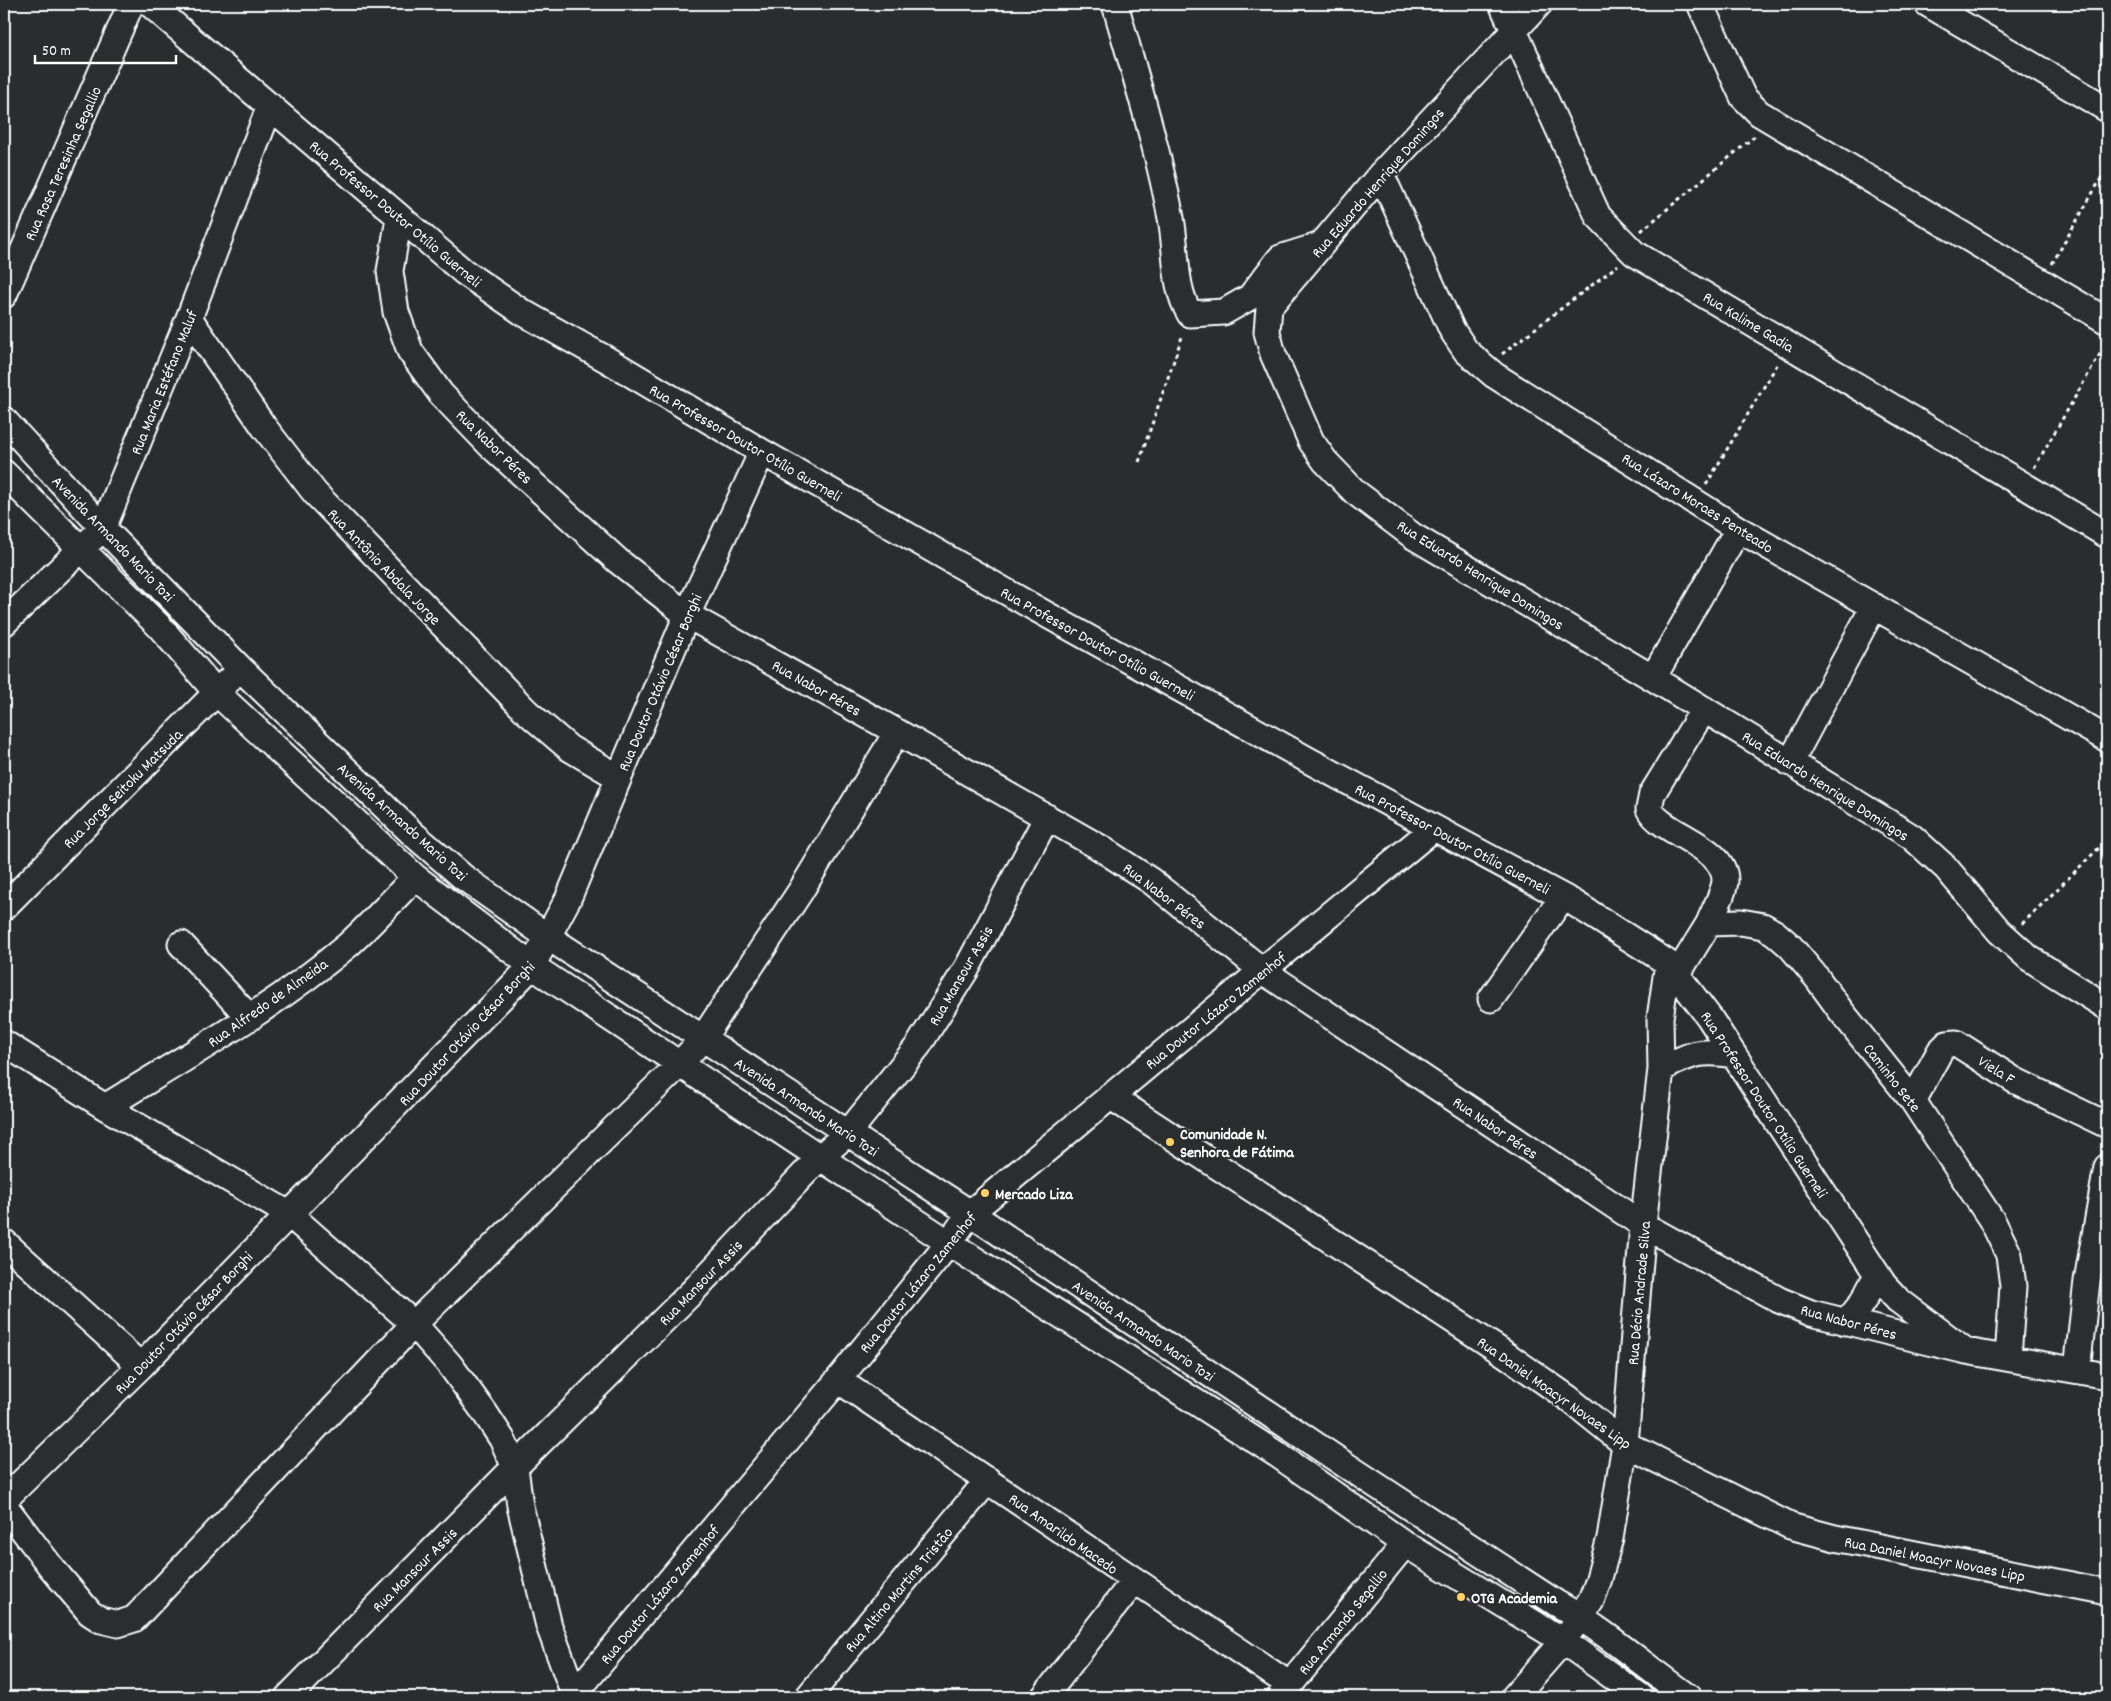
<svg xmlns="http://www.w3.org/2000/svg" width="2111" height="1701" viewBox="0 0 2111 1701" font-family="Dekko,sans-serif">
<rect width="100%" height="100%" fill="#2a2d2e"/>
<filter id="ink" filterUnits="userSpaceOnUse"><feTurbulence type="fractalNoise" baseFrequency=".02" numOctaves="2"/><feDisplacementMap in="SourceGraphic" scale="10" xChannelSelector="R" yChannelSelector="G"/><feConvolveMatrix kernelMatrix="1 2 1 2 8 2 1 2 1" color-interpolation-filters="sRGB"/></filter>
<g filter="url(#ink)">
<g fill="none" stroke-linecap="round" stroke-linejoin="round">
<g stroke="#fff" stroke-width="29">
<path id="minor" d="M 150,4 L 464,272 L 522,312 L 606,359 L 762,452 L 1033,607 L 1308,760 L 1574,903 L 1668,963 L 1709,1017 L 1884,1285 L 1898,1300 L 1966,1351
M 1115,4 C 1135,75 1157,145 1171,218 C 1177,249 1173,287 1190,314 L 1224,312 L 1250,297 L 1280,258 L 1321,245
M 1502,4 L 1598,216 L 1634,253 L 2107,535
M 1539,4 L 1381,174 L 1269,307 L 1267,332 L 1273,354 L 1311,441 L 1325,461 L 1355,492 L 1413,536 L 1653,678 L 1912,837 L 1946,868 L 1999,931 L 2029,958 L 2107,1007
M 1700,4 L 1743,97 L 1759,113 L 2107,321
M 1928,4 L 2107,109
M 1381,174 L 1452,330 L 1466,351 L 1494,375 L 1738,529 L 2107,739
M 399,218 L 390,271 L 396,312 L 410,351 L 441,394 L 490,445 L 618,561 L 687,615 L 897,732 L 1099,847 L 1151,881 L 1263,971 L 1643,1225 L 1779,1300 L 1811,1313 L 1966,1351 L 2107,1376
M 4,295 L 131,4
M 189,318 L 264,427 L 315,493 L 527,712 L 569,748 L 618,777
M 4,420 L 103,528 L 241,669 L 413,834 L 463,877 L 548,937 L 970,1213 L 1350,1468 L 1556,1603 C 1603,1629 1644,1666 1688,1697
M 4,473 L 160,627 L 217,693 L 415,877 L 532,966 L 949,1243 L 1278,1455 L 1405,1544 L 1563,1641 L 1641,1697
M 4,623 L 103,528 L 189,318 L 270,106
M 1653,678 L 1738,529
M 1704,709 L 1652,794 L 1649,809 C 1663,835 1725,846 1725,880 C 1725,891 1713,912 1709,923
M 1790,763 L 1874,606
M 4,907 L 228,681
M 181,944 L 250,1018
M 1677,975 L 1709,923 L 1741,922 L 1763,926 L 1775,933 L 1790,946 L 1817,978 L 1841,1011 L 1913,1101 L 1993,1222 L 2009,1255 L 2013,1286 L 2008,1358
M 1491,999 L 1562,898
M 4,1043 L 105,1107 L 289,1214 L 414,1324 L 450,1365 L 485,1413 L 502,1439 L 515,1467 L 520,1506 L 549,1626 L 574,1694
M 1661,1069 C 1690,1054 1701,1049 1734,1055
M 1110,1096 L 1505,1354 L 1568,1398 L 1625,1444 L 1790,1526 L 1835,1538 L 2107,1592
M 1913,1101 L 1940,1051 L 1947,1044 L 1956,1043 L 2014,1080 L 2107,1125
M 105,1107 C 188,1056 273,1008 348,945 C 371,924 393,900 415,877
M 4,1242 L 141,1366
M 1845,1322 C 1861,1308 1868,1293 1877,1274
M 2077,1370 L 2087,1281 L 2107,1167
M 838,1380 L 1290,1685
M 4,1500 L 141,1366 L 532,966 L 568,899 L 687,615 L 762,452
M 4,1505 L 51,1567 L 90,1613 L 101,1620 L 118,1624 L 134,1619 L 414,1324 L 680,1064 L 703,1038 L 800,892 L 897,732
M 288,1697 L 515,1467 L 691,1293 L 820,1157 L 848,1133 L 918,1046 L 967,968 L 1047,817
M 572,1697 L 838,1380 L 949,1243 L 970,1213 L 1434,828
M 808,1697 L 988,1480
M 1044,1697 L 1134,1581
M 1280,1697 L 1405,1544
M 1514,1697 L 1563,1641 L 1591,1601 L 1598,1582 L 1610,1538 L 1625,1444 L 1643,1225 L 1661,1069 L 1660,1018 L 1668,963"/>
</g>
<path stroke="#fff" stroke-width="3" stroke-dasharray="4 4" stroke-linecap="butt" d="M 1641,231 L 1755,136
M 2052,264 L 2107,168
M 1502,354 L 1618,265
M 1139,462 L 1183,334
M 2034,468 L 2107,342
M 1706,485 L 1778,363
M 2022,924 L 2107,840"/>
<use href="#minor" stroke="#2a2d2e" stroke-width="25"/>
</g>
</g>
<g fill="#ffd166" stroke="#2a2d2e" stroke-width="2">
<circle cx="1170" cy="1142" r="5"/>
<circle cx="985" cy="1193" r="5"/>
<circle cx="1461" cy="1597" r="5"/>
</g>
<g text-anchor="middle" stroke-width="4" stroke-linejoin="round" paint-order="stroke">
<g font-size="16" fill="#fff" stroke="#2a2d2e">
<text transform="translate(62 163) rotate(-66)" y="6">Rua Rosa Teresinha Segallio</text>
<text transform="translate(1377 182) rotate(-49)" y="6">Rua Eduardo Henrique Domingos</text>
<text transform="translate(396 213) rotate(40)" y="6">Rua Professor Doutor Otílio Guerneli</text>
<text transform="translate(1749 321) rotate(31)" y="6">Rua Kalime Gadia</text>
<text transform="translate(163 382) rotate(-68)" y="6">Rua Maria Estéfano Maluf</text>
<text transform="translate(746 442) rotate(30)" y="6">Rua Professor Doutor Otílio Guerneli</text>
<text transform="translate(495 446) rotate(44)" y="6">Rua Nabor Péres</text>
<text transform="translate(1698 502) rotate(32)" y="6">Rua Lázaro Moraes Penteado</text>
<text transform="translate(114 538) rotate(46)" y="6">Avenida Armando Mario Tozi</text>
<text transform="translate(385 566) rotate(46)" y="6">Rua Antônio Abdala Jorge</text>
<text transform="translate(1481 574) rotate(32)" y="6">Rua Eduardo Henrique Domingos</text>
<text transform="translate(1098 643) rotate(29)" y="6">Rua Professor Doutor Otílio Guerneli</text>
<text transform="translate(659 682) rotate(-67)" y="6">Rua Doutor Otávio César Borghi</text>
<text transform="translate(817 687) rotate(29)" y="6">Rua Nabor Péres</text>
<text transform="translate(1826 785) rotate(32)" y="6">Rua Eduardo Henrique Domingos</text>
<text transform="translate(122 788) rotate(-45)" y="6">Rua Jorge Seitoku Matsuda</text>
<text transform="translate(403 821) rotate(42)" y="6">Avenida Armando Mario Tozi</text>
<text transform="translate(1453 838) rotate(28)" y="6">Rua Professor Doutor Otílio Guerneli</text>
<text transform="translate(1165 895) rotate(37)" y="6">Rua Nabor Péres</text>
<text transform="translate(960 975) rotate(-60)" y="6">Rua Mansour Assis</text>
<text transform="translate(267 1002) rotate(-35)" y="6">Rua Alfredo de Almeida</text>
<text transform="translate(1215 1010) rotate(-39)" y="6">Rua Doutor Lázaro Zamenhof</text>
<text transform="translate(466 1033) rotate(-47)" y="6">Rua Doutor Otávio César Borghi</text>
<text transform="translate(1997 1069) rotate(32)" y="6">Viela F</text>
<text transform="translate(1893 1077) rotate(52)" y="6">Caminho Sete</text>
<text transform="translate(1765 1104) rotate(57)" y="6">Rua Professor Doutor Otílio Guerneli</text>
<text transform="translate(807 1106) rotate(33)" y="6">Avenida Armando Mario Tozi</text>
<text transform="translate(1496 1127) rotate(34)" y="6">Rua Nabor Péres</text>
<text transform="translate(700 1282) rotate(-46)" y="6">Rua Mansour Assis</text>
<text transform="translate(917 1282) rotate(-51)" y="6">Rua Doutor Lázaro Zamenhof</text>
<text transform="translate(1638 1293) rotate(-85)" y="6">Rua Décio Andrade Silva</text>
<text transform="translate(1849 1321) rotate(15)" y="6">Rua Nabor Péres</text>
<text transform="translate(183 1322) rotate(-46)" y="6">Rua Doutor Otávio César Borghi</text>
<text transform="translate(1144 1330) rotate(34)" y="6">Avenida Armando Mario Tozi</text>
<text transform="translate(1555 1392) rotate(35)" y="6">Rua Daniel Moacyr Novaes Lipp</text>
<text transform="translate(1064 1533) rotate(35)" y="6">Rua Amarildo Macedo</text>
<text transform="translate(1935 1558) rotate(11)" y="6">Rua Daniel Moacyr Novaes Lipp</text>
<text transform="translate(414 1569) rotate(-45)" y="6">Rua Mansour Assis</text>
<text transform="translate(898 1589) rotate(-50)" y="6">Rua Altino Martins Tristão</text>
<text transform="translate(659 1594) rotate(-50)" y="6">Rua Doutor Lázaro Zamenhof</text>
<text transform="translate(1342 1621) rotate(-51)" y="6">Rua Armando Segallio</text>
</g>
<g font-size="16" font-weight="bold" fill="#fff" stroke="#2a2d2e" text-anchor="start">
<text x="1180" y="1139">Comunidade N.<tspan x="1180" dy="18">Senhora de Fátima</tspan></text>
<text x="995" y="1199">Mercado Liza</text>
<text x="1471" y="1603">OTG Academia</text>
</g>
</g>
<rect width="2111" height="1701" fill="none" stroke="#2a2d2e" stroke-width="20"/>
<rect x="10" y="10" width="2091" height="1681" fill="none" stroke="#fff" stroke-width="2" filter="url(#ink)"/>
<path d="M35 55v8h141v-8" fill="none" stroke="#ffffff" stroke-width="2.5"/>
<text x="42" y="55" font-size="15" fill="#ffffff" stroke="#2a2d2e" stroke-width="4" paint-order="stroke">50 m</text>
</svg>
